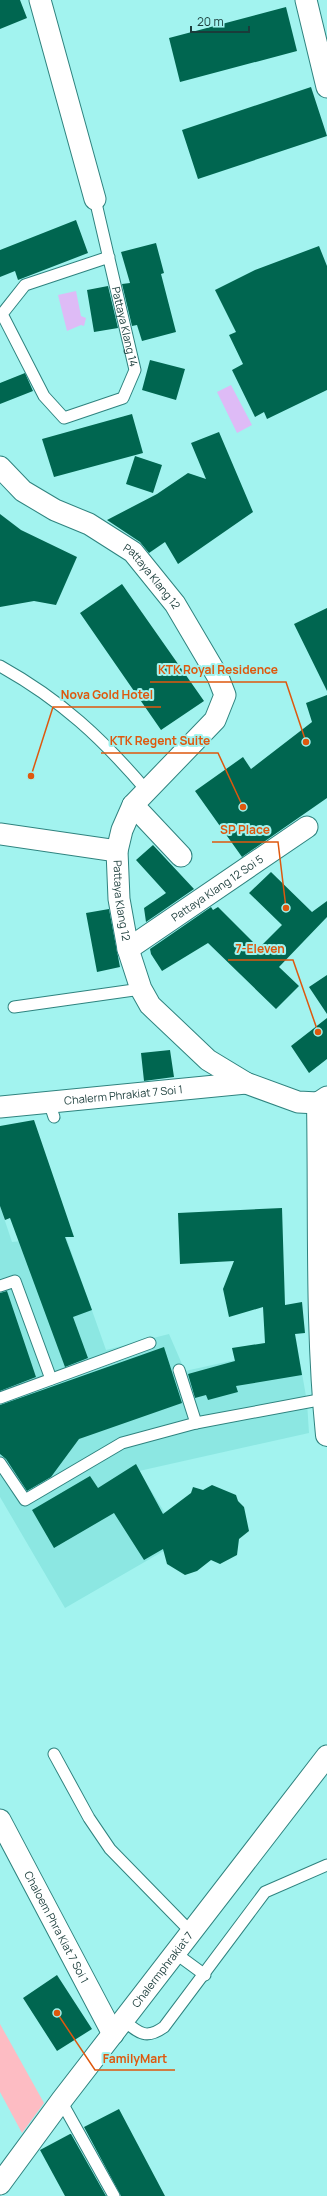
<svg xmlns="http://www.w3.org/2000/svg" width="327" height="2196" viewBox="0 0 327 2196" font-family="Manrope,sans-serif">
<rect width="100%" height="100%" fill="#a2f3ef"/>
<path fill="#8ce7e2" d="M 0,1206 L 12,1242 L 66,1237 L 106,1350 L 169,1334 L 185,1371 L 235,1360 L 232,1348 L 296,1339 L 307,1402 L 309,1433 L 139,1471 L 168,1518 L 174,1545 L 65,1608 L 0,1497 Z"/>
<path fill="#fdbcc3" d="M 0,2024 L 44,2103 L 22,2133 L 0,2092 Z"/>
<path fill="#debbf6" d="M 76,291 L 81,316 L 86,318 L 84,326 L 81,325 L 67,331 L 58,295 Z
M 231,385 L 252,425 L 237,433 L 217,392 Z"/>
<path fill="#006650" d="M 0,0 L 20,0 L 27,18 L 0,29 Z
M 286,7 L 297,51 L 180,82 L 169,38 Z
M 311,87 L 327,136 L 198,179 L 182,130 Z
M 76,220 L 88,253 L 18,280 L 15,271 L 0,277 L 0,250 Z
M 156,243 L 164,273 L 161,274 L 176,332 L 142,341 L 137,325 L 132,326 L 122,284 L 130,283 L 121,252 Z
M 319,246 L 327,266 L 327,390 L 267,419 L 264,412 L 255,417 L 232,370 L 243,364 L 229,335 L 236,332 L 215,290 L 255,270 Z
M 108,286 L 118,328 L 94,332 L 87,290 Z
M 150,360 L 185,369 L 176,400 L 142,390 Z
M 25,373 L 33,391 L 0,404 L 0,383 Z
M 132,414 L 143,453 L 54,477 L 42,439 Z
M 219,432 L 253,512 L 178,564 L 165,542 L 149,553 L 140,542 L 107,520 L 157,494 L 188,473 L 206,479 L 191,443 Z
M 135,456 L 162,465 L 153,493 L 126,484 Z
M 0,514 L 21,530 L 77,557 L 56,605 L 34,601 L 0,607 Z
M 122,584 L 204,701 L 161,730 L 80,613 Z
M 327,608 L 327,691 L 294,624 Z
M 327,695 L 327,798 L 242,857 L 195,791 L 243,757 L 251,769 L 312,722 L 306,703 Z
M 153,845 L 194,889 L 146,922 L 144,908 L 166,893 L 136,860 Z
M 271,872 L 312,912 L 327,901 L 327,917 L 279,967 L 299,986 L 276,1009 L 208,943 L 162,971 L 151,954 L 150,949 L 211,907 L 213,910 L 218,907 L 259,948 L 282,925 L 249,893 Z
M 109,909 L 120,967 L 97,972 L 86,913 Z
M 327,975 L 327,1014 L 309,987 Z
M 327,1018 L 327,1059 L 309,1073 L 291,1046 Z
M 170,1050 L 174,1077 L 144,1081 L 141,1053 Z
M 34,1120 L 74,1237 L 65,1237 L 92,1310 L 73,1317 L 88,1358 L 65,1367 L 10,1218 L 5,1220 L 0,1206 L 0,1126 Z
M 282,1208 L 285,1305 L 302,1302 L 305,1333 L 295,1334 L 302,1375 L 236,1386 L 238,1392 L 208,1400 L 206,1395 L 195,1398 L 188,1374 L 235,1361 L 232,1348 L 265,1343 L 263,1307 L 229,1317 L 223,1289 L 234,1261 L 180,1264 L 178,1213 Z
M 7,1291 L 36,1377 L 0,1391 L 0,1293 Z
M 164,1347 L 182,1403 L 79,1439 L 51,1477 L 27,1491 L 6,1459 L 0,1454 L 0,1405 Z
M 136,1464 L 163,1514 L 191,1493 L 193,1487 L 203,1490 L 212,1485 L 236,1495 L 238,1501 L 244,1507 L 249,1531 L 239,1539 L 237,1555 L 220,1564 L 211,1560 L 197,1571 L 185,1575 L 167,1564 L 163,1549 L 144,1560 L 114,1513 L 54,1548 L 32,1510 L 90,1476 L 98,1488 Z
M 57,1975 L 92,2029 L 57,2051 L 23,1998 Z
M 119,2109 L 165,2196 L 121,2196 L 84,2127 Z
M 70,2134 L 71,2134 L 106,2196 L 65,2196 L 40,2150 Z"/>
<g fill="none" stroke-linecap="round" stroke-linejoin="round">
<g stroke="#2f837f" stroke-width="13">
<g id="service">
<path id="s1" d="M 95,199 L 135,370 L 123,398 L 64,418 L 44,396 L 2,314 L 25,285 L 109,257"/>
<path d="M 0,666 C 61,700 102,738 147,791"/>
<path d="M 14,1007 L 141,989"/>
<path d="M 49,1102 L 54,1117"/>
<path d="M 0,1286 L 15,1281 L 51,1379"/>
<path d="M 179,1370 L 196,1423"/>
<path d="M 0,1398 L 150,1343"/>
<path d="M 0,1463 L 25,1500 L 122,1443 L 196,1423 L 324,1399"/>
<path d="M 54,1754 L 89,1818 L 110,1849 L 191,1932"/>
<path d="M 175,1953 L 205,1975"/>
<path d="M 123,2020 C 139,2033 146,2040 164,2027 L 265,1892 L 327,1865"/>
<path d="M 61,2101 L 114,2196"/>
</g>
</g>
<g stroke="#2f837f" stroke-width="23">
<g id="minor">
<path d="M 40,0 L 95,199"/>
<path d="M 306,0 L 327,87"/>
<path id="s2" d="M 0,467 L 23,491 L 55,510 L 89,524 L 133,552 L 175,604 L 218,677 L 225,695 L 215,720 L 133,805 L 122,830 L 117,851 L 119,899 L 128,949 L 141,989 L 150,1005 L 208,1060 L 246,1083 L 298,1102 L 318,1103 L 327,1097"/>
<path d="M 133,805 L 181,856"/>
<path d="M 0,834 L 117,851"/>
<path id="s3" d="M 128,949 L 307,827"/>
<path id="s4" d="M 0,1107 L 246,1083"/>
<path id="s5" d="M 0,1820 L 113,2034"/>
<path id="s6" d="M 0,2184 L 61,2101 L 327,1756"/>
</g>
</g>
<g stroke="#2f837f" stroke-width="24">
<path id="tertiary" d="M 318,1103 C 320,1214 316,1325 327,1435"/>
</g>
<use href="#service" stroke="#fff" stroke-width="11"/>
<use href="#minor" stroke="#fff" stroke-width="21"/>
<use href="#tertiary" stroke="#fff" stroke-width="22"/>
</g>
<g text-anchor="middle" stroke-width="4" stroke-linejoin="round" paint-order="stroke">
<g font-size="11" fill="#1a3c3a" stroke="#a2f3ef">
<text dy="4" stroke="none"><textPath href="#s1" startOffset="131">Pattaya Klang 14</textPath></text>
<text dy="4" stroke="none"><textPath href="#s2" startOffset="190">Pattaya Klang 12</textPath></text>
<text dy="4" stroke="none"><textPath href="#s3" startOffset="108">Pattaya Klang 12 Soi 5</textPath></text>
<text dy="4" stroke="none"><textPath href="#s2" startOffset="574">Pattaya Klang 12</textPath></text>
<text dy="4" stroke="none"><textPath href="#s4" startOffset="124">Chalerm Phrakiat 7 Soi 1</textPath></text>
<text dy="4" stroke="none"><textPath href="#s5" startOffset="121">Chaloem Phra Kiat 7 Soi 1</textPath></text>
<text dy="4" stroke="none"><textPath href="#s6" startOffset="269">Chalermphrakiat 7</textPath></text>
</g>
</g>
<path fill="none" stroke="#de580e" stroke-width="1.5" d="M306 742L286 682H150M31 776L53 707H161M243 807L218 753H101M286 908L278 842H212M318 1032L293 960H228M57 2013L95 2070H175"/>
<g fill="#de580e" stroke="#a2f3ef" stroke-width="1.5">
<circle cx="306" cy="742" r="4"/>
<circle cx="31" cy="776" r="4"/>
<circle cx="243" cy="807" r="4"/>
<circle cx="286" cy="908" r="4"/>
<circle cx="318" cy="1032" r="4"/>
<circle cx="57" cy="2013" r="4"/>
</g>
<g font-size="12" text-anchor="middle" font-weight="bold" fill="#de580e" stroke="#a2f3ef" stroke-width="4" stroke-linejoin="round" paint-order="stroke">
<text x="218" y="674">KTK Royal Residence</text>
<text x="107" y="699">Nova Gold Hotel</text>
<text x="160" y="745">KTK Regent Suite</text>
<text x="245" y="834">SP Place</text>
<text x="260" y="953">7-Eleven</text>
<text x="135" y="2063">FamilyMart</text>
</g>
<path d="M191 26v6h58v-6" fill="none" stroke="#1a3c3a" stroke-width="2"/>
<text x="197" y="26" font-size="12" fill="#1a3c3a" stroke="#a2f3ef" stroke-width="3" paint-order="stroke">20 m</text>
</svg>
